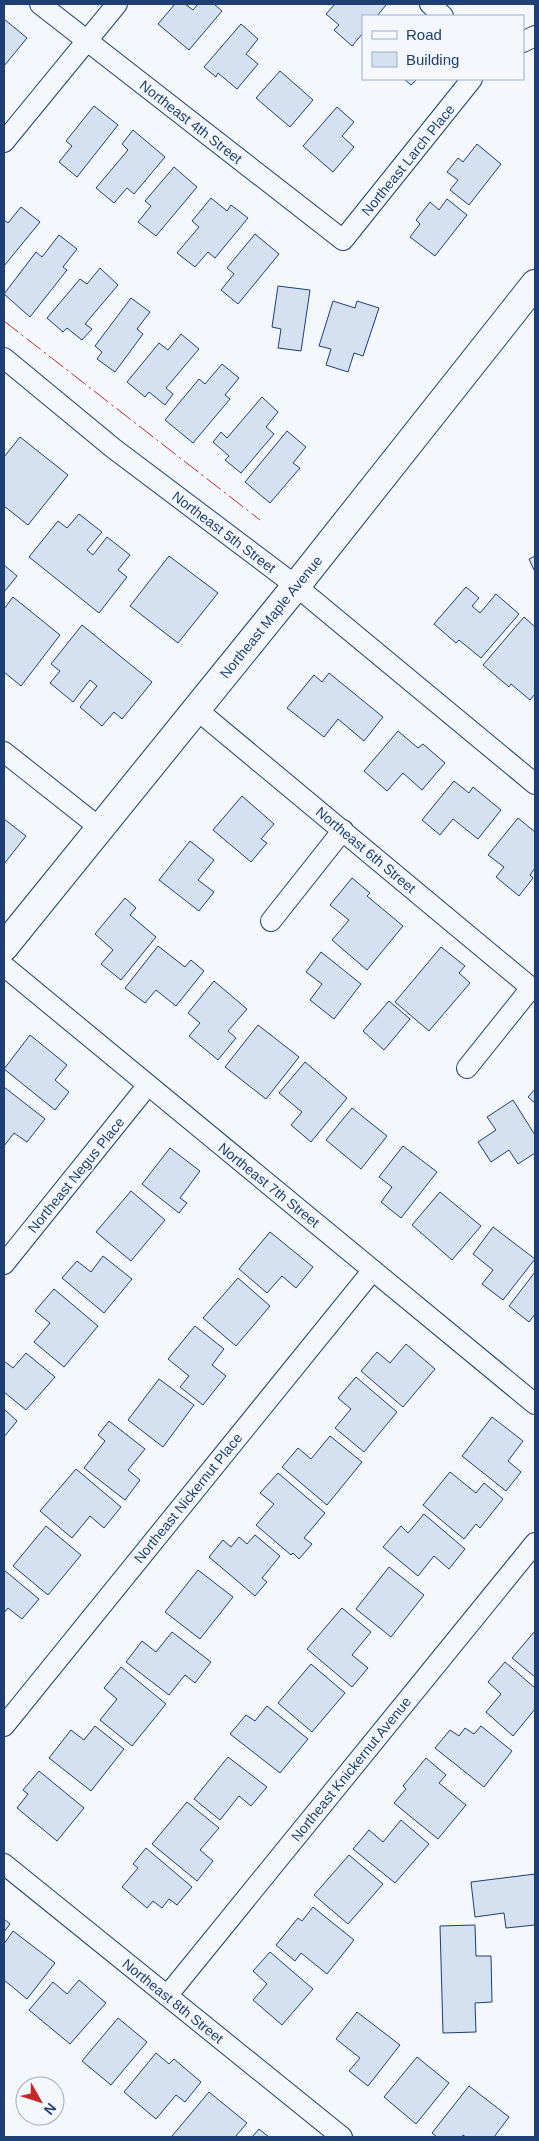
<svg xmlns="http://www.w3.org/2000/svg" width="539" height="2141" viewBox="0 0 539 2141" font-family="Arial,sans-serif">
<rect width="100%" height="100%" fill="#f4f7fb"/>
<path fill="#d5e0f0" stroke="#1d3f73" d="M 175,4 L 185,4 L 193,10 L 198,4 L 214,4 L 222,11 L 189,50 L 158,24 Z
M 335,4 L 385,4 L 386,5 L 377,16 L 363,16 L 363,33 L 352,46 L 334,30 L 339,25 L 326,14 Z
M 4,19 L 27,38 L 4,66 Z
M 241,24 L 258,39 L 246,54 L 258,64 L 237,89 L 218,73 L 216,77 L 204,67 Z
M 280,71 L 313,100 L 290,127 L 256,98 Z
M 404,79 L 417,79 L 411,85 Z
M 94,106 L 118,125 L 77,177 L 59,162 L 72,146 L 66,141 Z
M 337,107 L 354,122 L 342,136 L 354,147 L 333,172 L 303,146 Z
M 133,130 L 165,157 L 134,194 L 127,188 L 114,203 L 96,188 L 128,150 L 122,144 Z
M 477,144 L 501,164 L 469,205 L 450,190 L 458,180 L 447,172 L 458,158 L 463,162 Z
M 174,167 L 197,187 L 156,236 L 138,222 L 151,206 L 145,201 Z
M 211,198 L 227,211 L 231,205 L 248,218 L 215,258 L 208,252 L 195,267 L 177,253 L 199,227 L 192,221 Z
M 447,199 L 467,215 L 435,256 L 410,237 L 420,224 L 416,220 L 430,202 L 439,210 Z
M 21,207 L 40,222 L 4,266 L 4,220 L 8,223 Z
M 255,234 L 279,254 L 238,304 L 221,290 L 234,274 L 227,268 Z
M 59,235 L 77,249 L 63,267 L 67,270 L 30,317 L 4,294 L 36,252 L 42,257 Z
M 100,268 L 118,285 L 85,324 L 92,329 L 82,340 L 67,328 L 63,332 L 47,318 L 80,279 L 87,284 Z
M 278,286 L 310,290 L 301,351 L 278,348 L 281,329 L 272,327 Z
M 131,298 L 150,312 L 137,329 L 143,334 L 115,372 L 97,359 L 102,352 L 95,346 Z
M 333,301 L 355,308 L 357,301 L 379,308 L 363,356 L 354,353 L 348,372 L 326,365 L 331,349 L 319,346 Z
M 181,334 L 199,349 L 166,388 L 173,394 L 165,405 L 149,392 L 145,397 L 127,382 L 159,343 L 168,350 Z
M 222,364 L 239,378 L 225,395 L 230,399 L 193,443 L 165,420 L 199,379 L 205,384 Z
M 262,397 L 278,412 L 266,427 L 274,434 L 241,473 L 225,460 L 229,456 L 213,442 L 221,432 L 227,438 Z
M 287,431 L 306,447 L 293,463 L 300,468 L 270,503 L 245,482 Z
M 20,437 L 68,475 L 28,525 L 4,506 L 4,457 Z
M 79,514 L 102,532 L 87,550 L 93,555 L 107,537 L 130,555 L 118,570 L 127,577 L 99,613 L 29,557 L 58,521 L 67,528 Z
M 169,556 L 218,593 L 178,643 L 130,606 Z
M 535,556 L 535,570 L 534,570 L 529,559 Z
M 4,565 L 17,576 L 4,592 Z
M 466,587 L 479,598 L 472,606 L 480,613 L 496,594 L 519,614 L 481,658 L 459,640 L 456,643 L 434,624 Z
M 13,597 L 60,635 L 21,686 L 4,672 L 4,609 Z
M 524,617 L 535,627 L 535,694 L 530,700 L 511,684 L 509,687 L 483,665 Z
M 82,625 L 152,682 L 122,719 L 114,712 L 102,726 L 80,707 L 97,686 L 90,680 L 73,702 L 50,683 L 60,671 L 51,664 Z
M 329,673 L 383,717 L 364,741 L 338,719 L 324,737 L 287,708 L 314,675 L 322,682 Z
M 398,731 L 418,748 L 423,744 L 445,763 L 422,790 L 403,773 L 387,791 L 364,771 Z
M 454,781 L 469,793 L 473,787 L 501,810 L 478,839 L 453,819 L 440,835 L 422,820 Z
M 242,796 L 274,824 L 261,839 L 267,843 L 251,862 L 213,830 Z
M 518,818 L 535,832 L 535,868 L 530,875 L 533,878 L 519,896 L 496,877 L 504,867 L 488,855 Z
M 4,819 L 26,836 L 4,864 Z
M 190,841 L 214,860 L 198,880 L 214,892 L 199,911 L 159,880 Z
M 352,878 L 370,893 L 367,896 L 403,926 L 367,970 L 332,940 L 349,920 L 330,905 Z
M 125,898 L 136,908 L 130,915 L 156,937 L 121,980 L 101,964 L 113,950 L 95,934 Z
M 158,946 L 185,967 L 191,960 L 204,971 L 176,1006 L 156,990 L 145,1003 L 125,988 Z
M 441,947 L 465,966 L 459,973 L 470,983 L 429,1031 L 395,1002 Z
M 321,952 L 361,984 L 334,1019 L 310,1000 L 322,984 L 306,972 Z
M 214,981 L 247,1009 L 228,1031 L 236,1038 L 218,1060 L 189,1036 L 200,1023 L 188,1013 Z
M 389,1001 L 410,1019 L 384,1050 L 363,1031 Z
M 258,1025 L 299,1057 L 266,1099 L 225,1067 Z
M 30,1035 L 67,1065 L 55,1080 L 69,1092 L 55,1110 L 4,1069 Z
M 305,1062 L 347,1098 L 311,1142 L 291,1125 L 302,1112 L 279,1093 Z
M 4,1087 L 45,1119 L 27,1142 L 14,1133 L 4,1146 Z
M 535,1089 L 535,1103 L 528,1097 Z
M 513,1100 L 535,1135 L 535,1153 L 518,1164 L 509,1150 L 491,1162 L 478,1142 L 496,1130 L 487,1117 Z
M 352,1108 L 387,1136 L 361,1169 L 326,1140 Z
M 403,1146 L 437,1172 L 401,1218 L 381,1202 L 392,1187 L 379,1177 Z
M 170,1148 L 200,1171 L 180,1198 L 187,1203 L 179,1213 L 142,1184 Z
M 131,1191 L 165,1220 L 131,1261 L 96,1232 Z
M 440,1192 L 481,1226 L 452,1260 L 412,1225 Z
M 493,1227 L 535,1259 L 503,1300 L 482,1284 L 493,1270 L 473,1254 Z
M 270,1232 L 313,1267 L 296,1288 L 282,1276 L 267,1293 L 239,1269 Z
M 103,1256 L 132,1279 L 104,1313 L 62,1278 L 77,1261 L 91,1272 Z
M 535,1272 L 535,1314 L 529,1322 L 509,1306 Z
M 238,1278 L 270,1306 L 236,1346 L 203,1318 Z
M 54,1289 L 98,1326 L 64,1367 L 34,1342 L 50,1323 L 35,1311 Z
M 195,1326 L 224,1349 L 212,1365 L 226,1376 L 203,1405 L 180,1387 L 189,1376 L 168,1359 Z
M 406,1344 L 435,1369 L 403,1407 L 361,1371 L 377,1352 L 390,1363 Z
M 26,1353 L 55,1377 L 26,1410 L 4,1392 L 4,1361 L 13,1368 Z
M 356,1377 L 397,1412 L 364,1452 L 335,1428 L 351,1409 L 338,1398 Z
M 159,1379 L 194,1405 L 163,1447 L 128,1420 Z
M 4,1409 L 17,1421 L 4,1437 Z
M 492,1417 L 523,1441 L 508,1461 L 521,1472 L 506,1491 L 462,1456 Z
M 109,1421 L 145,1449 L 128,1470 L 140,1480 L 125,1500 L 84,1468 L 105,1441 L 98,1435 Z
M 330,1436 L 362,1462 L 327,1505 L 282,1467 L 298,1448 L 311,1459 Z
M 76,1469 L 121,1507 L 104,1528 L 90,1516 L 72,1538 L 40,1511 Z
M 450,1472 L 476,1493 L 484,1483 L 503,1499 L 480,1528 L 476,1524 L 464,1539 L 423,1505 Z
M 278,1473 L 325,1513 L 304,1538 L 312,1544 L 299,1559 L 293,1553 L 291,1555 L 256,1525 L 274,1504 L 260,1493 Z
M 424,1514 L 465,1549 L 449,1569 L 434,1556 L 418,1576 L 383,1547 L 401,1526 L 408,1533 Z
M 46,1526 L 81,1555 L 48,1595 L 13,1566 Z
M 255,1535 L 280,1556 L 262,1578 L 267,1582 L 255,1596 L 209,1557 L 223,1540 L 231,1547 L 239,1537 L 247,1544 Z
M 389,1567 L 424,1595 L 391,1637 L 356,1609 Z
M 4,1570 L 39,1599 L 22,1619 L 8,1608 L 4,1613 Z
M 198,1570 L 233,1597 L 200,1639 L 165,1612 Z
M 342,1608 L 371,1632 L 352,1655 L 368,1668 L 352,1687 L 307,1649 Z
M 535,1631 L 535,1677 L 512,1658 Z
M 172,1632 L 211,1662 L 195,1683 L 185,1675 L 169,1695 L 126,1662 L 142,1641 L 156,1652 Z
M 505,1662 L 535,1688 L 535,1709 L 513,1736 L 486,1712 L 501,1694 L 488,1682 Z
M 311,1664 L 345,1693 L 312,1732 L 278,1703 Z
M 121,1667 L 166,1704 L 132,1746 L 100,1720 L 117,1699 L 104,1688 Z
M 267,1706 L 308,1739 L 280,1773 L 230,1734 L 246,1715 L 255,1721 Z
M 95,1726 L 124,1749 L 91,1791 L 49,1758 L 71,1730 L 84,1740 Z
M 481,1726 L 512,1751 L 484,1787 L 435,1748 L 450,1730 L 459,1736 L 465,1728 L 474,1734 Z
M 228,1757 L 267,1787 L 251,1806 L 239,1796 L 220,1820 L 194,1799 Z
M 426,1758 L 446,1775 L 439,1783 L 466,1805 L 438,1839 L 394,1803 L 406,1789 L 403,1786 Z
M 39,1771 L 84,1808 L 57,1841 L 17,1808 L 28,1794 L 23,1790 Z
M 187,1802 L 219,1828 L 200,1850 L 213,1861 L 197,1881 L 152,1844 Z
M 401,1820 L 429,1844 L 395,1883 L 353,1849 L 369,1830 L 383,1842 Z
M 146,1848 L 192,1887 L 177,1905 L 169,1899 L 162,1908 L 153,1901 L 147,1908 L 122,1887 L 138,1868 L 133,1864 Z
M 349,1855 L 383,1884 L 348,1924 L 314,1895 Z
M 535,1874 L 535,1925 L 506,1928 L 504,1913 L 475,1917 L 471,1882 Z
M 313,1907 L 354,1940 L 327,1974 L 301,1953 L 295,1961 L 276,1945 L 298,1918 L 302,1921 Z
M 4,1919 L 10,1924 L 4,1932 Z
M 475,1925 L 476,1956 L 491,1956 L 492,2002 L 475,2003 L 476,2032 L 443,2033 L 440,1926 Z
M 13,1931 L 55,1963 L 27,1999 L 4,1980 L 4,1944 Z
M 270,1952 L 313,1989 L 282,2025 L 253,2000 L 267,1984 L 253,1971 Z
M 79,1980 L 106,2003 L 70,2044 L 29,2010 L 53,1982 L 67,1994 Z
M 357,2012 L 400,2045 L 368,2086 L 349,2071 L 360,2058 L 336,2039 Z
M 118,2018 L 147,2042 L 111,2085 L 82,2061 Z
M 156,2053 L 169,2064 L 174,2059 L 201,2082 L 185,2102 L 176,2095 L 156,2119 L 124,2092 Z
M 417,2057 L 449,2083 L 416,2124 L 384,2097 Z
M 469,2086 L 509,2117 L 494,2137 L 466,2137 L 463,2135 L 462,2137 L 437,2137 L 432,2133 Z
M 209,2092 L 247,2123 L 235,2137 L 174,2137 L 172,2136 Z
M 259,2129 L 269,2137 L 252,2137 Z"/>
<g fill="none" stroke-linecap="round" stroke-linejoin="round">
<g stroke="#1d3f73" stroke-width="22">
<path id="street" d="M 40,4 L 343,240 L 472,79
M 430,4 L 443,16
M 523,42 L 535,36
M 4,142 L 117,4
M 4,358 L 113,448 L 296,586 L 535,784
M 196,709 L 535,991
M 4,752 L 100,828
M 271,921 L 343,830
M 4,966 L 535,1404
M 467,1068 L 531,988
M 4,1264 L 148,1085
M 4,1726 L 373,1270
M 4,1864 L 342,2137
M 167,1996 L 535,1543"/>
</g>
<g stroke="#1d3f73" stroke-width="30">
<path id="secondary" d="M 4,947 L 296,586 L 535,284"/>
</g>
<use href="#street" stroke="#f4f7fb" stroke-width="20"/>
<use href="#secondary" stroke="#f4f7fb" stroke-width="28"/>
<path stroke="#c62828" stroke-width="1" stroke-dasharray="18 4 2.5 4" stroke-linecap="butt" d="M 4,321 L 260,520"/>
</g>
<g text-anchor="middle" stroke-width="4" stroke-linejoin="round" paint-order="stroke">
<g font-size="14" fill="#1d3f73" stroke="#f4f7fb">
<text transform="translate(191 122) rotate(38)" y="5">Northeast 4th Street</text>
<text transform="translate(408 160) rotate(-51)" y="5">Northeast Larch Place</text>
<text transform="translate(224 532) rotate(37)" y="5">Northeast 5th Street</text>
<text transform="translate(271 617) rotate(-51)" y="5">Northeast Maple Avenue</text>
<text transform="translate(366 850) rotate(40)" y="5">Northeast 6th Street</text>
<text transform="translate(76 1175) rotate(-51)" y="5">Northeast Negus Place</text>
<text transform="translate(269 1185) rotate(39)" y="5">Northeast 7th Street</text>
<text transform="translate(188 1498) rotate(-51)" y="5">Northeast Nickernut Place</text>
<text transform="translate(351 1769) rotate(-51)" y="5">Northeast Knickernut Avenue</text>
<text transform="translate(173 2001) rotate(39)" y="5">Northeast 8th Street</text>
</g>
</g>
<rect width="539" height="2141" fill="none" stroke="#1d3f73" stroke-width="10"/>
<rect x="362" y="15" width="162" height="65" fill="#f4f7fb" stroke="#9eadc5"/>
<rect x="372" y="31" width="25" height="8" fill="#f4f7fb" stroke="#9eadc5"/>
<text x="406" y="40" font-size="15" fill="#1d3f73">Road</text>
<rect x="372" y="52" width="25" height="15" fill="#d5e0f0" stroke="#9eadc5"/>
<text x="406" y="65" font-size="15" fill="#1d3f73">Building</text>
<g transform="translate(40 2101) rotate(129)"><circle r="24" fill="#f4f7fb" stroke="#9eadc5"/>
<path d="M0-4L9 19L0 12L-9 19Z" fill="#c62828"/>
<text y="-8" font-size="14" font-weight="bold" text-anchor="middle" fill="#1d3f73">N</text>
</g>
</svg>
